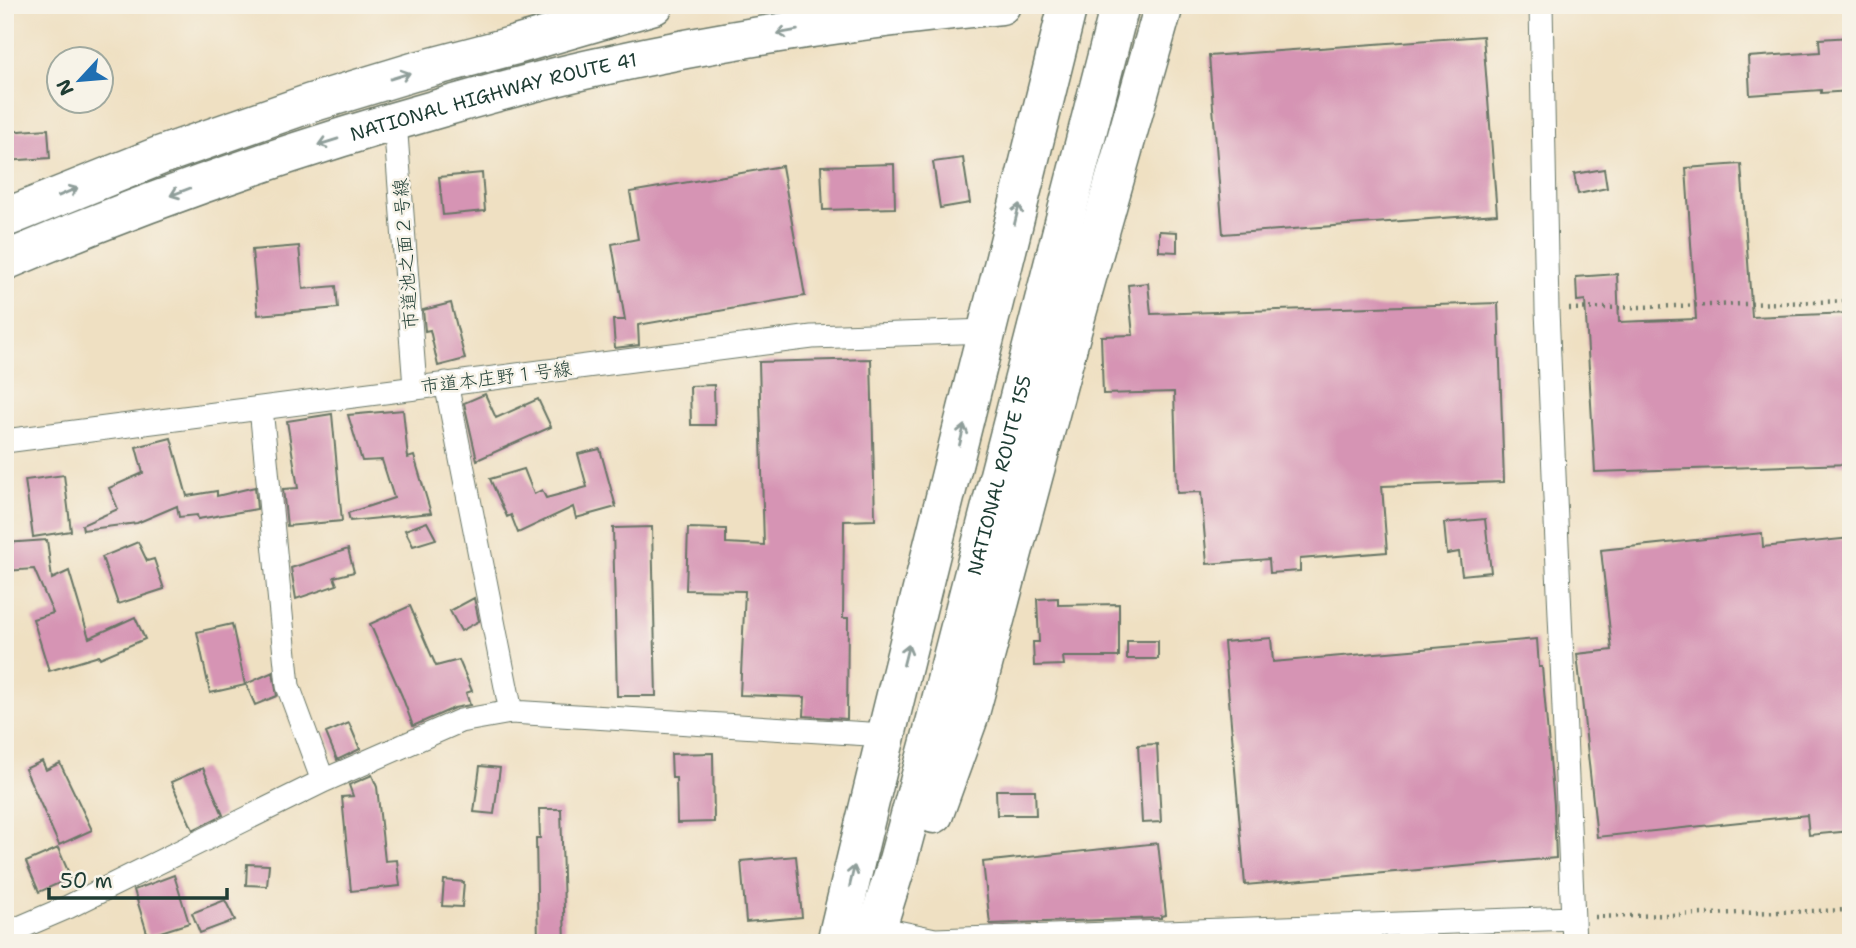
<svg xmlns="http://www.w3.org/2000/svg" width="1856" height="948" viewBox="0 0 1856 948" font-family="'Shantell Sans','Klee One',sans-serif">
<rect width="100%" height="100%" fill="#f7f3e8"/>
<filter id="ink" filterUnits="userSpaceOnUse"><feTurbulence type="fractalNoise" baseFrequency=".0143" numOctaves="2"/><feDisplacementMap in="SourceGraphic" scale="14" xChannelSelector="R" yChannelSelector="G"/><feConvolveMatrix kernelMatrix="1 2 1 2 8 2 1 2 1" color-interpolation-filters="sRGB"/></filter>
<filter id="wash" filterUnits="userSpaceOnUse"><feTurbulence type="fractalNoise" baseFrequency=".00686" numOctaves="4" result="noise"/><feDisplacementMap in="SourceGraphic" scale="28" xChannelSelector="R" yChannelSelector="G"/><feGaussianBlur stdDeviation="1.57" result="paint"/><feColorMatrix in="noise" values="0 0 0 0 0 0 0 0 0 0 0 0 0 0 0 0 0 1.4 0 .05"/><feComposite in="paint" operator="in"/></filter>
<g filter="url(#wash)">
<rect width="100%" height="100%" fill="#efe0c2"/>
<g id="blocks">
<path fill="#d694b4" d="M 1483,36 L 1497,214 L 1223,234 L 1209,56 Z
M 1851,37 L 1851,91 L 1821,93 L 1821,90 L 1750,95 L 1748,57 L 1820,52 L 1819,39 Z
M 48,129 L 50,158 L 5,161 L 5,132 Z
M 963,158 L 970,203 L 940,208 L 933,162 Z
M 894,164 L 895,208 L 823,210 L 821,166 Z
M 1741,164 L 1752,317 L 1851,313 L 1851,464 L 1595,472 L 1585,300 L 1577,301 L 1576,277 L 1617,274 L 1619,322 L 1696,319 L 1686,168 Z
M 782,166 L 805,296 L 638,325 L 639,345 L 615,348 L 613,320 L 625,320 L 612,244 L 638,239 L 630,192 Z
M 1604,169 L 1607,188 L 1578,194 L 1574,174 Z
M 482,173 L 485,211 L 443,215 L 439,177 Z
M 1159,231 L 1177,232 L 1177,252 L 1159,251 Z
M 299,246 L 303,289 L 336,286 L 338,308 L 258,315 L 252,250 Z
M 1148,283 L 1151,314 L 1498,303 L 1504,482 L 1382,486 L 1387,552 L 1300,559 L 1300,571 L 1270,573 L 1269,559 L 1207,564 L 1201,492 L 1177,493 L 1174,392 L 1103,394 L 1101,336 L 1133,335 L 1128,285 Z
M 451,303 L 465,359 L 438,366 L 430,330 L 425,331 L 423,310 Z
M 871,359 L 875,520 L 844,521 L 843,618 L 848,618 L 847,719 L 804,716 L 805,697 L 740,695 L 745,591 L 686,590 L 688,528 L 726,529 L 726,543 L 764,545 L 759,362 Z
M 714,385 L 715,425 L 691,425 L 690,386 Z
M 485,394 L 496,418 L 538,399 L 551,427 L 477,460 L 464,403 Z
M 403,410 L 408,458 L 414,456 L 431,513 L 350,521 L 348,513 L 394,498 L 382,460 L 362,461 L 348,415 Z
M 332,414 L 342,521 L 287,526 L 283,489 L 298,488 L 287,421 Z
M 171,438 L 187,496 L 217,491 L 217,496 L 255,487 L 257,509 L 198,519 L 197,515 L 179,517 L 177,506 L 137,523 L 83,530 L 82,525 L 118,509 L 109,488 L 143,473 L 136,447 Z
M 600,449 L 616,507 L 576,518 L 573,507 L 518,533 L 511,515 L 507,517 L 490,479 L 524,469 L 534,494 L 542,490 L 546,498 L 587,487 L 578,454 Z
M 64,475 L 71,531 L 33,537 L 25,480 Z
M 1485,519 L 1491,572 L 1462,575 L 1459,552 L 1447,554 L 1444,523 Z
M 427,522 L 436,539 L 413,546 L 405,530 Z
M 652,527 L 656,696 L 617,696 L 613,528 Z
M 1762,533 L 1763,547 L 1851,538 L 1851,831 L 1809,835 L 1807,815 L 1597,837 L 1577,654 L 1612,650 L 1601,550 Z
M 47,540 L 52,579 L 69,571 L 89,638 L 135,617 L 145,639 L 100,658 L 99,656 L 49,671 L 33,619 L 53,613 L 34,569 L 5,571 L 5,543 Z
M 138,542 L 147,561 L 154,559 L 164,589 L 118,604 L 102,557 Z
M 348,549 L 354,572 L 334,577 L 337,585 L 296,599 L 291,568 Z
M 474,598 L 479,621 L 461,631 L 450,611 Z
M 1058,598 L 1058,605 L 1119,604 L 1119,657 L 1063,657 L 1064,665 L 1034,666 L 1033,642 L 1039,642 L 1037,599 Z
M 410,606 L 436,666 L 459,660 L 472,691 L 466,693 L 470,705 L 454,708 L 413,726 L 402,696 L 370,624 Z
M 232,624 L 245,685 L 210,693 L 197,632 Z
M 1271,638 L 1273,662 L 1537,639 L 1539,667 L 1542,667 L 1554,805 L 1556,858 L 1245,885 L 1224,642 Z
M 1127,641 L 1158,641 L 1158,659 L 1127,659 Z
M 273,672 L 277,696 L 255,705 L 246,684 Z
M 349,723 L 360,749 L 337,760 L 326,733 Z
M 1157,744 L 1161,822 L 1142,823 L 1138,745 Z
M 713,753 L 714,822 L 677,823 L 676,778 L 672,778 L 671,754 Z
M 42,761 L 46,770 L 60,763 L 92,830 L 59,845 L 25,769 Z
M 480,766 L 500,768 L 494,814 L 474,812 Z
M 203,768 L 223,815 L 193,830 L 171,782 Z
M 372,775 L 377,787 L 385,861 L 397,860 L 400,886 L 351,891 L 342,797 L 353,796 L 349,785 Z
M 996,790 L 1035,790 L 1036,815 L 997,815 Z
M 539,809 L 561,809 L 565,943 L 538,943 L 536,838 L 540,838 Z
M 1158,843 L 1166,915 L 1161,916 L 1161,918 L 990,924 L 983,862 Z
M 58,848 L 71,878 L 39,892 L 26,862 Z
M 796,856 L 802,917 L 746,922 L 741,861 Z
M 247,864 L 269,865 L 267,886 L 246,885 Z
M 174,875 L 189,923 L 148,936 L 134,890 Z
M 444,880 L 464,882 L 462,907 L 442,906 Z
M 225,900 L 235,920 L 200,933 L 192,913 Z"/>
</g>
</g>
<g filter="url(#ink)">
<use href="#blocks" fill-opacity="0" stroke="#687666" stroke-width="2"/>
<g fill="none" stroke-linecap="round" stroke-linejoin="round">
<g stroke="#687666" stroke-width="25">
<path id="street" d="M 1541,5 L 1547,310 L 1574,943
M 395,121 L 415,387
M 446,383 L 511,712
M 261,408 L 288,686 L 323,781
M 5,441 L 812,337 L 988,331
M 897,932 L 935,940 L 1573,918
M 5,934 L 68,907 L 323,781 L 460,721 L 511,712 L 885,735"/>
</g>
<g stroke="#687666" stroke-width="41">
<g id="highway">
<path d="M 5,218 L 159,156 L 311,103 L 413,72 L 516,45 L 654,5"/>
<path id="s1" d="M 5,261 C 148,200 295,149 444,107 C 497,92 550,77 603,66 C 734,37 867,18 1001,5"/>
<path d="M 934,814 L 969,717 L 1075,320 L 1164,5"/>
<path d="M 836,943 C 910,629 991,318 1068,5"/>
<path id="s2" d="M 872,943 L 898,860 L 938,712 L 1120,5"/>
</g>
</g>
<path stroke="#687666" stroke-width="4.5" stroke-dasharray="2 5" stroke-linecap="butt" d="M 1569,309 L 1851,301
M 5,344 L 10,420
M 1595,917 L 1851,910"/>
<use href="#street" stroke="#fff" stroke-width="23"/>
<use href="#highway" stroke="#fff" stroke-width="38"/>
</g>
<defs><path id="oneway-shaft" d="M-6 0H5M1.5-3L5.5 0L1.5 3" fill="none" stroke-width="1.6" stroke-linecap="round" stroke-linejoin="round" transform="scale(1.75)"/></defs>
<g stroke="#8f9e9a">
<use href="#oneway-shaft" transform="translate(787 32) rotate(170)"/>
<use href="#oneway-shaft" transform="translate(400 76) rotate(-17)"/>
<use href="#oneway-shaft" transform="translate(328 142) rotate(163)"/>
<use href="#oneway-shaft" transform="translate(68 192) rotate(-23)"/>
<use href="#oneway-shaft" transform="translate(180 192) rotate(159)"/>
<use href="#oneway-shaft" transform="translate(1017 214) rotate(-76)"/>
<use href="#oneway-shaft" transform="translate(962 435) rotate(-76)"/>
<use href="#oneway-shaft" transform="translate(906 655) rotate(-76)"/>
<use href="#oneway-shaft" transform="translate(852 876) rotate(-77)"/>
</g>
</g>
<g text-anchor="middle" stroke-width="5" stroke-linejoin="round" paint-order="stroke">
<g font-size="19" fill="#1f3d34" stroke="#f7f3e8">
<text dy="7" stroke="none"><textPath href="#s1" startOffset="516">NATIONAL HIGHWAY ROUTE 41</textPath></text>
<text transform="translate(405 254) rotate(-94)" y="7">市道池之面２号線</text>
<text transform="translate(496 377) rotate(-7)" y="7">市道本庄野１号線</text>
<text dy="7" stroke="none"><textPath href="#s2" startOffset="485">NATIONAL ROUTE 155</textPath></text>
</g>
</g>
<rect width="1856" height="948" fill="none" stroke="#f7f3e8" stroke-width="28"/>
<g transform="translate(80 80) rotate(244)"><circle r="33" fill="#f7f3e8" stroke="#a1aaa0" stroke-width="2"/>
<path d="M0-5L12 26L0 18L-12 26Z" fill="#1f6fb2"/>
<text y="-10" font-size="19" font-weight="bold" text-anchor="middle" fill="#1f3d34">N</text>
</g>
<path d="M49 888v10h178v-10" fill="none" stroke="#1f3d34" stroke-width="3.5"/>
<text x="60" y="888" font-size="21" fill="#1f3d34" stroke="#f7f3e8" stroke-width="5" paint-order="stroke">50 m</text>
</svg>
